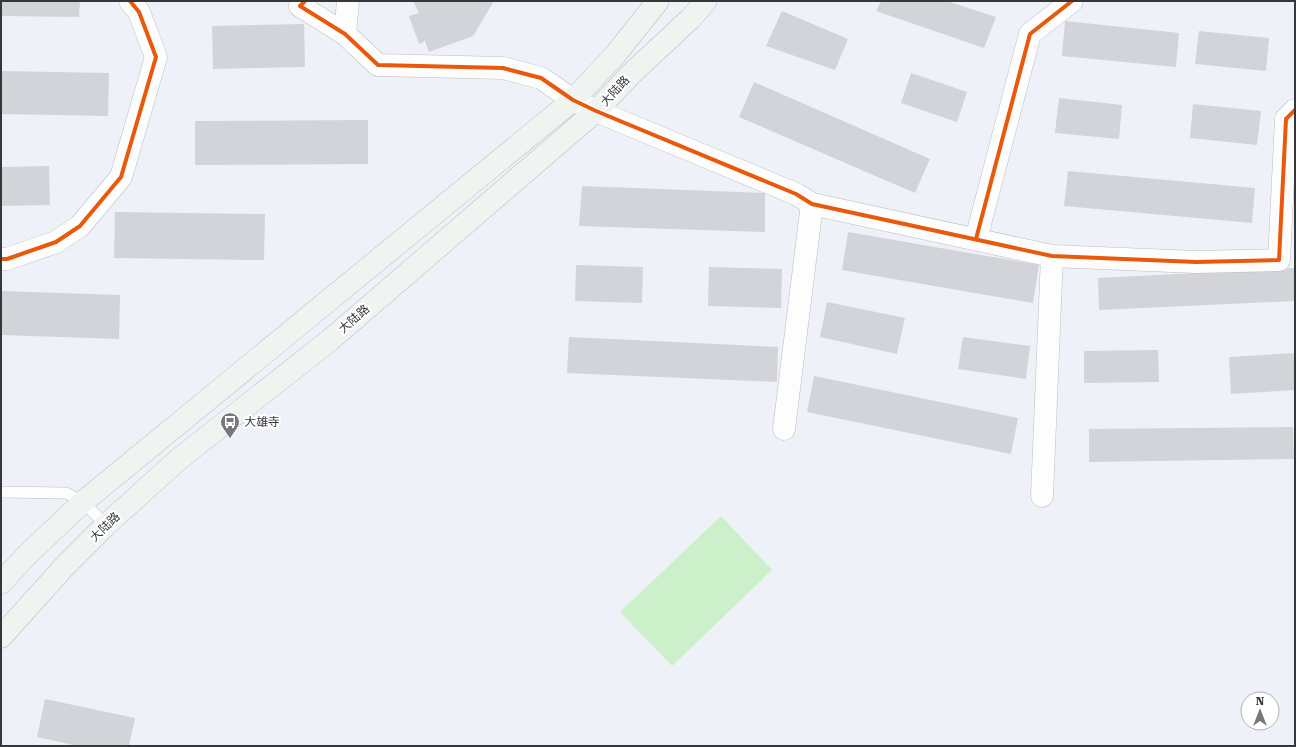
<svg xmlns="http://www.w3.org/2000/svg" width="1296" height="747" viewBox="0 0 1296 747" font-family="'Roboto Serif','Noto Sans SC',serif">
<rect width="100%" height="100%" fill="#eff1f8"/>
<path fill="#ccf0c9" d="M 721,516 L 772,570 L 672,666 L 620,612 Z"/>
<path fill="#d2d4da" d="M 1,1 L 80,1 L 79,17 L 1,16 Z
M 413,1 L 494,1 L 473,36 L 429,52 L 425,41 L 419,44 L 409,16 L 419,13 Z
M 881,1 L 947,1 L 996,17 L 984,48 L 876,11 Z
M 782,11 L 848,39 L 835,70 L 766,46 Z
M 1065,21 L 1179,33 L 1176,67 L 1062,56 Z
M 304,24 L 305,67 L 213,69 L 212,26 Z
M 1199,31 L 1269,38 L 1266,71 L 1195,64 Z
M 1,71 L 109,73 L 108,116 L 1,114 Z
M 911,73 L 967,92 L 957,122 L 901,103 Z
M 754,82 L 930,159 L 915,193 L 739,117 Z
M 1059,98 L 1122,105 L 1119,139 L 1055,133 Z
M 1193,104 L 1261,111 L 1257,145 L 1190,138 Z
M 368,120 L 368,164 L 195,165 L 195,121 Z
M 49,166 L 50,205 L 1,206 L 1,167 Z
M 1068,171 L 1255,188 L 1252,223 L 1064,206 Z
M 582,186 L 765,193 L 765,232 L 579,226 Z
M 115,212 L 265,214 L 264,260 L 114,258 Z
M 848,232 L 1039,265 L 1033,303 L 842,270 Z
M 576,265 L 643,267 L 642,303 L 575,301 Z
M 709,267 L 782,269 L 781,308 L 708,306 Z
M 1295,268 L 1295,301 L 1099,310 L 1098,278 Z
M 1,291 L 120,295 L 119,339 L 1,335 Z
M 827,302 L 905,318 L 897,354 L 820,337 Z
M 569,337 L 778,347 L 777,382 L 567,373 Z
M 963,337 L 1030,346 L 1026,379 L 958,369 Z
M 1158,350 L 1159,382 L 1084,383 L 1084,351 Z
M 1295,353 L 1295,390 L 1231,394 L 1229,357 Z
M 814,376 L 1018,418 L 1011,454 L 807,412 Z
M 1293,427 L 1294,459 L 1089,462 L 1089,429 Z
M 45,699 L 135,718 L 129,746 L 78,746 L 37,737 Z"/>
<g fill="none" stroke-linecap="round" stroke-linejoin="round">
<g stroke="#bcbec3" stroke-width="12">
<path id="service" d="M 1,492 L 66,493 L 83,502 L 106,525"/>
</g>
<g stroke="#bcbec3" stroke-width="23">
<path id="minor" d="M 305,1 L 300,6 L 345,34 L 378,65 L 503,68 L 541,78 L 573,100 L 596,111 L 796,194 L 812,204 L 1052,256 L 1196,262 L 1279,260 L 1286,119 L 1295,110
M 345,34 L 348,1
M 976,239 L 1030,34 L 1072,1
M 1,259 L 7,259 L 56,242 L 80,226 L 121,177 L 156,57 L 139,12 L 130,1
M 784,429 L 812,204
M 1042,496 L 1052,256"/>
</g>
<g stroke="#bcbec3" stroke-width="23">
<path id="secondary" d="M 1,583 L 28,554 L 83,502 L 573,100 L 615,55 L 658,1
M 1,637 L 64,567 L 106,525 L 179,459 L 330,340 L 596,111 L 631,74 L 691,18 L 706,1"/>
</g>
<use href="#service" stroke="#fdfdfe" stroke-width="11"/>
<use href="#minor" stroke="#fdfdfe" stroke-width="22"/>
<use href="#secondary" stroke="#f0f4f1" stroke-width="22"/>
<g stroke="#fff" stroke-width="6">
<path id="cycleway" d="M 305,1 L 300,6 L 345,34 L 378,65 L 503,68 L 541,78 L 573,100 L 596,111 L 796,194 L 812,204 L 1052,256 L 1196,262 L 1279,260 L 1286,119 L 1295,110
M 976,239 L 1030,34 L 1072,1
M 1,259 L 7,259 L 56,242 L 80,226 L 121,177 L 156,57 L 139,12 L 130,1"/>
</g>
<use href="#cycleway" stroke="#e8590c" stroke-width="4"/>
</g>
<defs>
<g id="bus-pin" transform="scale(1)"><path d="M0 17L-7.5 6A9.5 9.5 0 1 1 7.5 6Z" fill="#76787d" stroke="#fff"/><path d="M-5-6H5V4H4V6H2V4H-2V6H-4V4H-5ZM-3.5-4V0h7V-4ZM-3.5 1.2v1.5H-2V1.2ZM2 1.2v1.5H3.5V1.2Z" fill="#fff"/></g>
</defs>
<g fill-rule="evenodd">
<use href="#bus-pin" x="230" y="422"/>
</g>
<g text-anchor="middle" stroke-width="4" stroke-linejoin="round" paint-order="stroke">
<g font-size="12" fill="#35373b" stroke="#fff">
<text transform="translate(615 91) rotate(-47)" y="4">大陆路</text>
<text transform="translate(354 319) rotate(-41)" y="4">大陆路</text>
<text transform="translate(105 527) rotate(-44)" y="4">大陆路</text>
</g>
<g font-size="12" fill="#35373b" stroke="#fff" text-anchor="start">
<text x="244" y="426">大雄寺</text>
</g>
</g>
<rect width="1296" height="747" fill="none" stroke="#35373b" stroke-width="4"/>
<g transform="translate(1260 711)"><circle r="19" fill="#ffffff" stroke="#aeafb1"/>
<path d="M0-3L7 15L0 10L-7 15Z" fill="#76787d"/>
<text y="-6" font-size="11" font-weight="bold" text-anchor="middle" fill="#35373b">N</text>
</g>
</svg>
